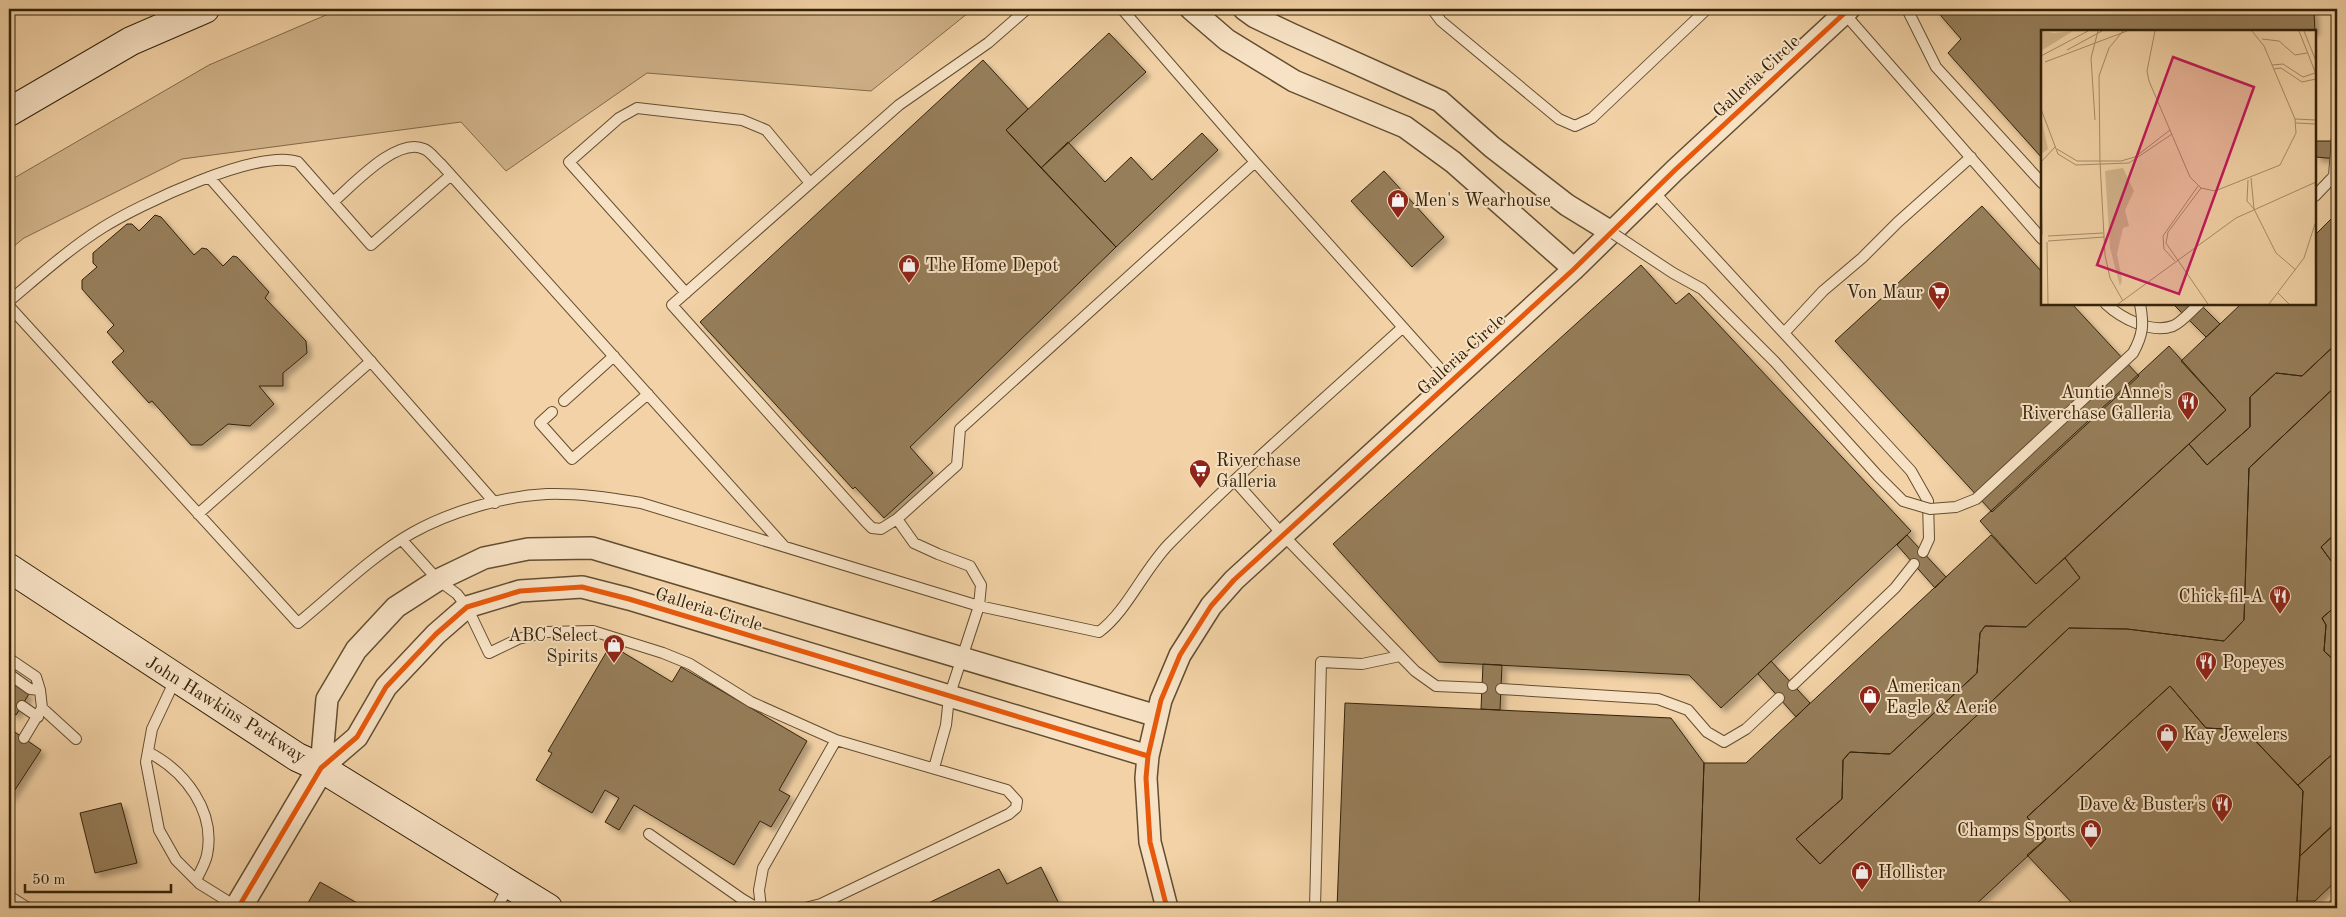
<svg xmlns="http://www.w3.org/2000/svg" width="2346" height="917" viewBox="0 0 2346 917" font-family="'Old Standard TT',serif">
<defs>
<filter id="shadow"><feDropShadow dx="4.5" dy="4.5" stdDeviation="2.5" flood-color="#0004"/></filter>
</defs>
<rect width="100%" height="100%" fill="#f2d2a6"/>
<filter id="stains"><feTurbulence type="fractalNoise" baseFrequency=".004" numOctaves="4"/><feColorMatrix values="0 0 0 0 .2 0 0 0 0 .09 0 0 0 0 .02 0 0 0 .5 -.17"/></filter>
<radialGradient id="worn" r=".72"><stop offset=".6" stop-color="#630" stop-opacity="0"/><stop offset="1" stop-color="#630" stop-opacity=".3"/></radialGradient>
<path fill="#d2b48b" stroke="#826b4a" d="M 340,9 L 973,9 L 871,91 L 647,73 L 506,171 L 461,122 L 182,159 L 24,238 L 9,250 L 9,181 L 209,65 Z"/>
<path fill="#967e5a" stroke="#332208" filter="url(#shadow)" d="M 1935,9 L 2312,9 L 2314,12 L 2315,31 L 2042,31 L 2042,158 L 1948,53 L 1961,39 Z
M 1109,33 L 1146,72 L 1041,168 L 1006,130 Z
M 983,60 L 1028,109 L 1006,130 L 1116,247 L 910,447 L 933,473 L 884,518 L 855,487 L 853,489 L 700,322 Z
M 1202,133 L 1218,150 L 1116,247 L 1041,168 L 1068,142 L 1105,182 L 1131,157 L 1152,180 Z
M 2316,141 L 2337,141 L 2337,159 L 2316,157 Z
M 1384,171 L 1444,237 L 1412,267 L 1351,201 Z
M 1982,206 L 2042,272 L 2042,304 L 2072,304 L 2139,376 L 1992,512 L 1835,341 Z
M 2337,213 L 2337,343 L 2302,376 L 2276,373 L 2250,397 L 2250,427 L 2207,465 L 2189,444 L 2226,410 L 2181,361 L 2241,304 L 2315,304 L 2315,235 Z
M 155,215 L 161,217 L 194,255 L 202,248 L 207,249 L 223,266 L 233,256 L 237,257 L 269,292 L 265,298 L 306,341 L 307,353 L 283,373 L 283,386 L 259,386 L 274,404 L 250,426 L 228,424 L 202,445 L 191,445 L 152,401 L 149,403 L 112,362 L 124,351 L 107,332 L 114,325 L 82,289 L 82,280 L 97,267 L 93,263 L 93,253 L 127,224 L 132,224 L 139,231 Z
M 1641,265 L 1676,304 L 1689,293 L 1911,531 L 1721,708 L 1689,675 L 1439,662 L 1333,544 Z
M 2173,304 L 2200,304 L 2220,324 L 2206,337 Z
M 2337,343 L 2337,385 L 2249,468 L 2244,620 L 2224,641 L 2127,629 L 2069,628 L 1820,864 L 1796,839 L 1842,799 L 1843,760 L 1850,752 L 1890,754 L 1977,673 L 1980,633 L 1985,626 L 2026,627 L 2080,578 L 2065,558 L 2189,444 L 2207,465 L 2250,427 L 2250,397 L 2276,373 L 2302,376 Z
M 2169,346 L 2226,410 L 2036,584 L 1980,521 Z
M 2337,385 L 2337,532 L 2321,547 L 2337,569 L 2337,605 L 2322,618 L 2326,625 L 2324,651 L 2337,663 L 2337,750 L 2298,785 L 2245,730 L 2206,728 L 2170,686 L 2027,817 L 2046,839 L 1972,908 L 1699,908 L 1704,763 L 1746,763 L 1991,535 L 2036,584 L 2065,558 L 2080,578 L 2026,627 L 1985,626 L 1980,633 L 1977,673 L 1890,754 L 1850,752 L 1843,760 L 1842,799 L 1796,839 L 1820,864 L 2069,628 L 2127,629 L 2224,641 L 2244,620 L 2249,468 Z
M 2337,532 L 2337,569 L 2321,547 Z
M 1907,535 L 1946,577 L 1935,588 L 1897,545 Z
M 2337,605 L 2337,663 L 2324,651 L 2326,625 L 2322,618 Z
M 614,647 L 672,682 L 681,667 L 807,741 L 779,790 L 790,796 L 771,827 L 760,821 L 734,865 L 634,805 L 619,830 L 605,822 L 619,798 L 605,790 L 592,813 L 536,780 L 552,753 L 548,751 L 607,651 L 610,653 Z
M 1771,661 L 1810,703 L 1796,717 L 1758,674 Z
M 1483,664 L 1502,665 L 1500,710 L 1481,709 Z
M 9,681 L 29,694 L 16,715 L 9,711 Z
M 2170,686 L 2206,728 L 2245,730 L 2303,791 L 2297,901 L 2290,908 L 2073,908 L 2073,904 L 2027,855 L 2046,839 L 2027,817 Z
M 1345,703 L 1671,718 L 1704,763 L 1699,908 L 1337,908 Z
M 9,728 L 41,750 L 9,799 Z
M 2337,750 L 2337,822 L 2300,856 L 2303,791 L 2298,785 Z
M 121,803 L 137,863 L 95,873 L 80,813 Z
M 2336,822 L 2337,880 L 2315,901 L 2297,901 L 2300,856 Z
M 1041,867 L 1061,908 L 918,908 L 999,869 L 1007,884 Z
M 320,882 L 366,908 L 305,908 Z"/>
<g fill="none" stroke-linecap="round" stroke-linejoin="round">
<g stroke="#634e30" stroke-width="12">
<path id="service" d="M 1122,9 L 1255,162
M 1432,9 L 1441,21 L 1559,119 L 1575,126 L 1592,118 L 1707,9
M 1907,9 L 1936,67 L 2042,183
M 1844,13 L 2042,239
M 209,177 L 495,503
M 1653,191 L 1911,471 L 1928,501 L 1929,539 L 1923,552
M 2315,196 L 2334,176 L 2337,137
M 333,202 C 352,186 397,136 424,149 C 430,151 436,160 441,164 L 784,546
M 686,293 L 569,162 L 619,118 L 637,108 L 742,120 L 766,130 L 810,183
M 9,301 C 39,276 69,249 102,228 C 138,205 258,148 298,162 L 371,245 L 451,175
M 2106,304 C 2121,318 2151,334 2173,326 C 2182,322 2192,310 2199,304
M 9,306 L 298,623 C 335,593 370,557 412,533 C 449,512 503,496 547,494 C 579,493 610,498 641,503 L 979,606 L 1099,632 C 1127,611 1143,571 1169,544 C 1243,469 1324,399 1402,328
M 1784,333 L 1823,291 L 1862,258 L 1898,222 L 1971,157
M 564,401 L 614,356
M 552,412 L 540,423 L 572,459 L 648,394
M 1235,481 L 1283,535 L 1415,671 L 1436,686 L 1482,688
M 198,514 L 371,361
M 897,519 L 881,529 L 872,528 L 866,522 L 672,305 L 899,105 L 988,43 L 1027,9
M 402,540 L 438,580 L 457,594 L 467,607 L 489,653 L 518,639 L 546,632 L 593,631 L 663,653 L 690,664 L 751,702 L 836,740 L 1007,790 L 1017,801 L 1016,808 L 1009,814 L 821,904 L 805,908
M 9,660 L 11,660 L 36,677 L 40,690 L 30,689 L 9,674
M 176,678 L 152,729 L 146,762 L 159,830 L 176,860 L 200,884 L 237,907
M 1793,685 L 1895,588 L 1914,564
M 1501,689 L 1658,699 L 1688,710 L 1707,732 L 1724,742 L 1746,729 L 1779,698
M 40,690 L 42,708 L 76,739
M 22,706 L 38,717
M 24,738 L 42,708
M 148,752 C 185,771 216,811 207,855 C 205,864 200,872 196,880
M 934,768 L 946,725 L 949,697 L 979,606 L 981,585 L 970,566 L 938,554 L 914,543 L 897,519 L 957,465 L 960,429 L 1255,162 L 1451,381
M 649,834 L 742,899 L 752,905 L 764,908
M 9,896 L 28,908
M 2334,905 L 2334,908
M 497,908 L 509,885
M 761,908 L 759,890 L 763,868 L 836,740
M 1315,908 L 1321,662 L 1362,664 L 1400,656"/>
</g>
<g stroke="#634e30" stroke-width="24">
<path id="minor" d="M 1191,9 L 1227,40 L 1294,81 L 1405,127 L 1453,162 L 1574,269
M 1244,9 L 1255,17 L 1291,34 L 1440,101 L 1492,147 L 1567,205 L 1611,232
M 321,768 L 327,699 L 356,650 L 396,607 L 438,580 L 484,558 L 528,549 L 592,548 L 1157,716
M 321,768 L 357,737 L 386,687 L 436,634 L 467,607 L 520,591 L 582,587 L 629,599 L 1148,756
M 1167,908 L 1150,842 L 1146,778 L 1148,756 L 1161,700 L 1180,655 L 1211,606 L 1234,580 L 1574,269 L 1675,170 L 1849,9"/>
</g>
<g stroke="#634e30" stroke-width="29">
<path id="tertiary" d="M 238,908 L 321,768"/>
</g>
<g stroke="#332208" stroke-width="30">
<path id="secondary" d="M 9,112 L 131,41 L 205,9
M 9,568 L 297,757 L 321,768 L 548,908"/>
</g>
<use href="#service" stroke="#f7e2c5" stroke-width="10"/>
<use href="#minor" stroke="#f7e2c5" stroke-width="21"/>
<use href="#tertiary" stroke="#f7e2c5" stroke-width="26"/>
<use href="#secondary" stroke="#f7e2c5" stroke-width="28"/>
<g stroke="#634e30" stroke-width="12" stroke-linecap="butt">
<path id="service-bridge" d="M 1611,232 L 1673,273 L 1702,289 L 1775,362 L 1878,476 L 1903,501 L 1930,509 L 1956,507 L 1976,499 L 2133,353 C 2143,335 2144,325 2140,304"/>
</g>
<use href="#service-bridge" stroke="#f7e2c5" stroke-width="10"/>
<g stroke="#f7e2c5" stroke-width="8">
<path id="cycleway" d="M 238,908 L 321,768 L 357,737 L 386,687 L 436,634 L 467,607 L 520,591 L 582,587 L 629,599 L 1148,756
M 1167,908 L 1150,842 L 1146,778 L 1148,756 L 1161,700 L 1180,655 L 1211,606 L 1234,580 L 1574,269 L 1675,170 L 1849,9"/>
</g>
<use href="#cycleway" stroke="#e8590c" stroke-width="5"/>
</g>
<defs>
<g id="shop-pin" transform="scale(1.125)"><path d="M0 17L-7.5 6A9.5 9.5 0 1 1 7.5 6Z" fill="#8f2418" stroke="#f7e2c5"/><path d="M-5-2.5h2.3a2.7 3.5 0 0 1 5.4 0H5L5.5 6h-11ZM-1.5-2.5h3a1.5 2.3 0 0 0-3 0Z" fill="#fff"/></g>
<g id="supermarket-pin" transform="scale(1.125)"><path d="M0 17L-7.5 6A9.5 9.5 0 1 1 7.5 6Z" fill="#8f2418" stroke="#f7e2c5"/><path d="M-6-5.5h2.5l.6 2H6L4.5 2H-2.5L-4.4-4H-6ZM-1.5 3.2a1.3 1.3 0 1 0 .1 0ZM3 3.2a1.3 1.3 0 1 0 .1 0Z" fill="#fff"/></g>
<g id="restaurant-pin" transform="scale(1.125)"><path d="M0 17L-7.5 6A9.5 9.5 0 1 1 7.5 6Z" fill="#8f2418" stroke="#f7e2c5"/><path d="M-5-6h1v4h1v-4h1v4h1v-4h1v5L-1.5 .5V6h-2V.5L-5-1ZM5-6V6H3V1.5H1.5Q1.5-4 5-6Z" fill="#fff"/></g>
</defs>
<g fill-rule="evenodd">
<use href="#shop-pin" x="1398" y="200"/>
<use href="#shop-pin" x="909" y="265"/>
<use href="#supermarket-pin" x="1939" y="292"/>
<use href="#restaurant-pin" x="2188" y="402"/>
<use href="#supermarket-pin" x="1200" y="470"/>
<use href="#restaurant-pin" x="2280" y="596"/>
<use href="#shop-pin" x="614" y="645"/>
<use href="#restaurant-pin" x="2206" y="662"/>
<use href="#shop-pin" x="1870" y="696"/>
<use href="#shop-pin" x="2167" y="734"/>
<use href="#restaurant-pin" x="2222" y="804"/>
<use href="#shop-pin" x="2091" y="830"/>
<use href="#shop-pin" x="1862" y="872"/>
</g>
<g text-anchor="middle" stroke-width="4" stroke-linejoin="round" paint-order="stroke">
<g font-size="18" fill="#332208" stroke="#f7e2c5">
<text transform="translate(1756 76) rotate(-43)" y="6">Galleria Circle</text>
<text transform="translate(1461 354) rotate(-42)" y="6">Galleria Circle</text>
<text transform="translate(709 609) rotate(17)" y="6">Galleria Circle</text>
<text transform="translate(226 709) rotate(32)" y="6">John Hawkins Parkway</text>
</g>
<g font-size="18" fill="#332208" stroke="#f7e2c5" text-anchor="start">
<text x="1414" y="206">Men's Wearhouse</text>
<text x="925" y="271">The Home Depot</text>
<text x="1923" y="298" text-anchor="end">Von Maur</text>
<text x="2172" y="398" text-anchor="end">Auntie Anne's<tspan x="2172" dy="21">Riverchase Galleria</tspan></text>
<text x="1216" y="466">Riverchase<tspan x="1216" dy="21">Galleria</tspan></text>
<text x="2264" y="602" text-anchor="end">Chick-fil-A</text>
<text x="598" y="641" text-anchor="end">ABC Select<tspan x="598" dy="21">Spirits</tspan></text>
<text x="2222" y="668">Popeyes</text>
<text x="1886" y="692">American<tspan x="1886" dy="21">Eagle &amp; Aerie</tspan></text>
<text x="2183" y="740">Kay Jewelers</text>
<text x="2206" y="810" text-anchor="end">Dave &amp; Buster's</text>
<text x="2075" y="836" text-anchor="end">Champs Sports</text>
<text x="1878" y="878">Hollister</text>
</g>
</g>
<g transform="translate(2041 30)">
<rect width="275" height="275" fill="#f2d2a6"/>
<path d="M 0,1 L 13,3 L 32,1 L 0,21 ZM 0,87 L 7,119 L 0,124 ZM 82,138 L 93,161 L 84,180 L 88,196 L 82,198 L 76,224 L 81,250 L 79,256 L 69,218 L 64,141 Z" fill="#d2b48b"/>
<path fill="none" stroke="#a68c67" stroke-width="1" d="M 114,1 L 106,41 L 108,51 L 149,147 L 160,158 L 174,161 L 239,135 L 255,103 L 254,89 L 223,16 L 211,1M 258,1 L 275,44M 263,1 L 275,31M 221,9 L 238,11 L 254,25 L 266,23M 26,20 L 61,1M 0,26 L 47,1M 4,32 L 86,1M 231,35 L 242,34 L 262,47 L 274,43M 233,39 L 240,38 L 261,52 L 275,49M 0,79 L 17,124 L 35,135 L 88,133 L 131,104M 254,89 L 275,90M 54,90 L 50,28 L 57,1M 255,93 L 275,94M 16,119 L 36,131 L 80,131 L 94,127 L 129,100M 0,132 L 14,117M 59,132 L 64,225 L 69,248 L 82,271M 59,132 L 58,46 L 68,18 L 82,1M 0,148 L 1,205M 210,148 L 213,179 L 235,223 L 255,240M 207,150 L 206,171 L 213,179M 160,158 L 127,202 L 125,213 L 167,274M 7,206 L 62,203M 7,211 L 63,207M 6,212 L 7,274M 134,231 L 123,219 L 122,206 L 157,156M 237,263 L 248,274M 77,274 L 195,188 L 275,152M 228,274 L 263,228 L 275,191"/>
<path fill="#c2185b" fill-opacity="0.15" stroke="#c2185b" stroke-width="2.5" d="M 132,27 L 213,57 L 138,264 L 56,235 Z"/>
<rect width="275" height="275" fill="none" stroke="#332208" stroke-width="2.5"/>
</g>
<rect width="2346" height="917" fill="none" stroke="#f2d2a6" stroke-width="30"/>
<rect x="10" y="10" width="2326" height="897" fill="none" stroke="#332208" stroke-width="2.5"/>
<rect x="15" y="15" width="2316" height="887" fill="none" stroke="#332208"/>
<path d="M25 884v8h146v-8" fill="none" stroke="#332208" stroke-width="2.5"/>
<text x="32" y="884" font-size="15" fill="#332208" stroke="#f7e2c5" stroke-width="4" paint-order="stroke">50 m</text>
<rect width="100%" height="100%" filter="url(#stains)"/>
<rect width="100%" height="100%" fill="url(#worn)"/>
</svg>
